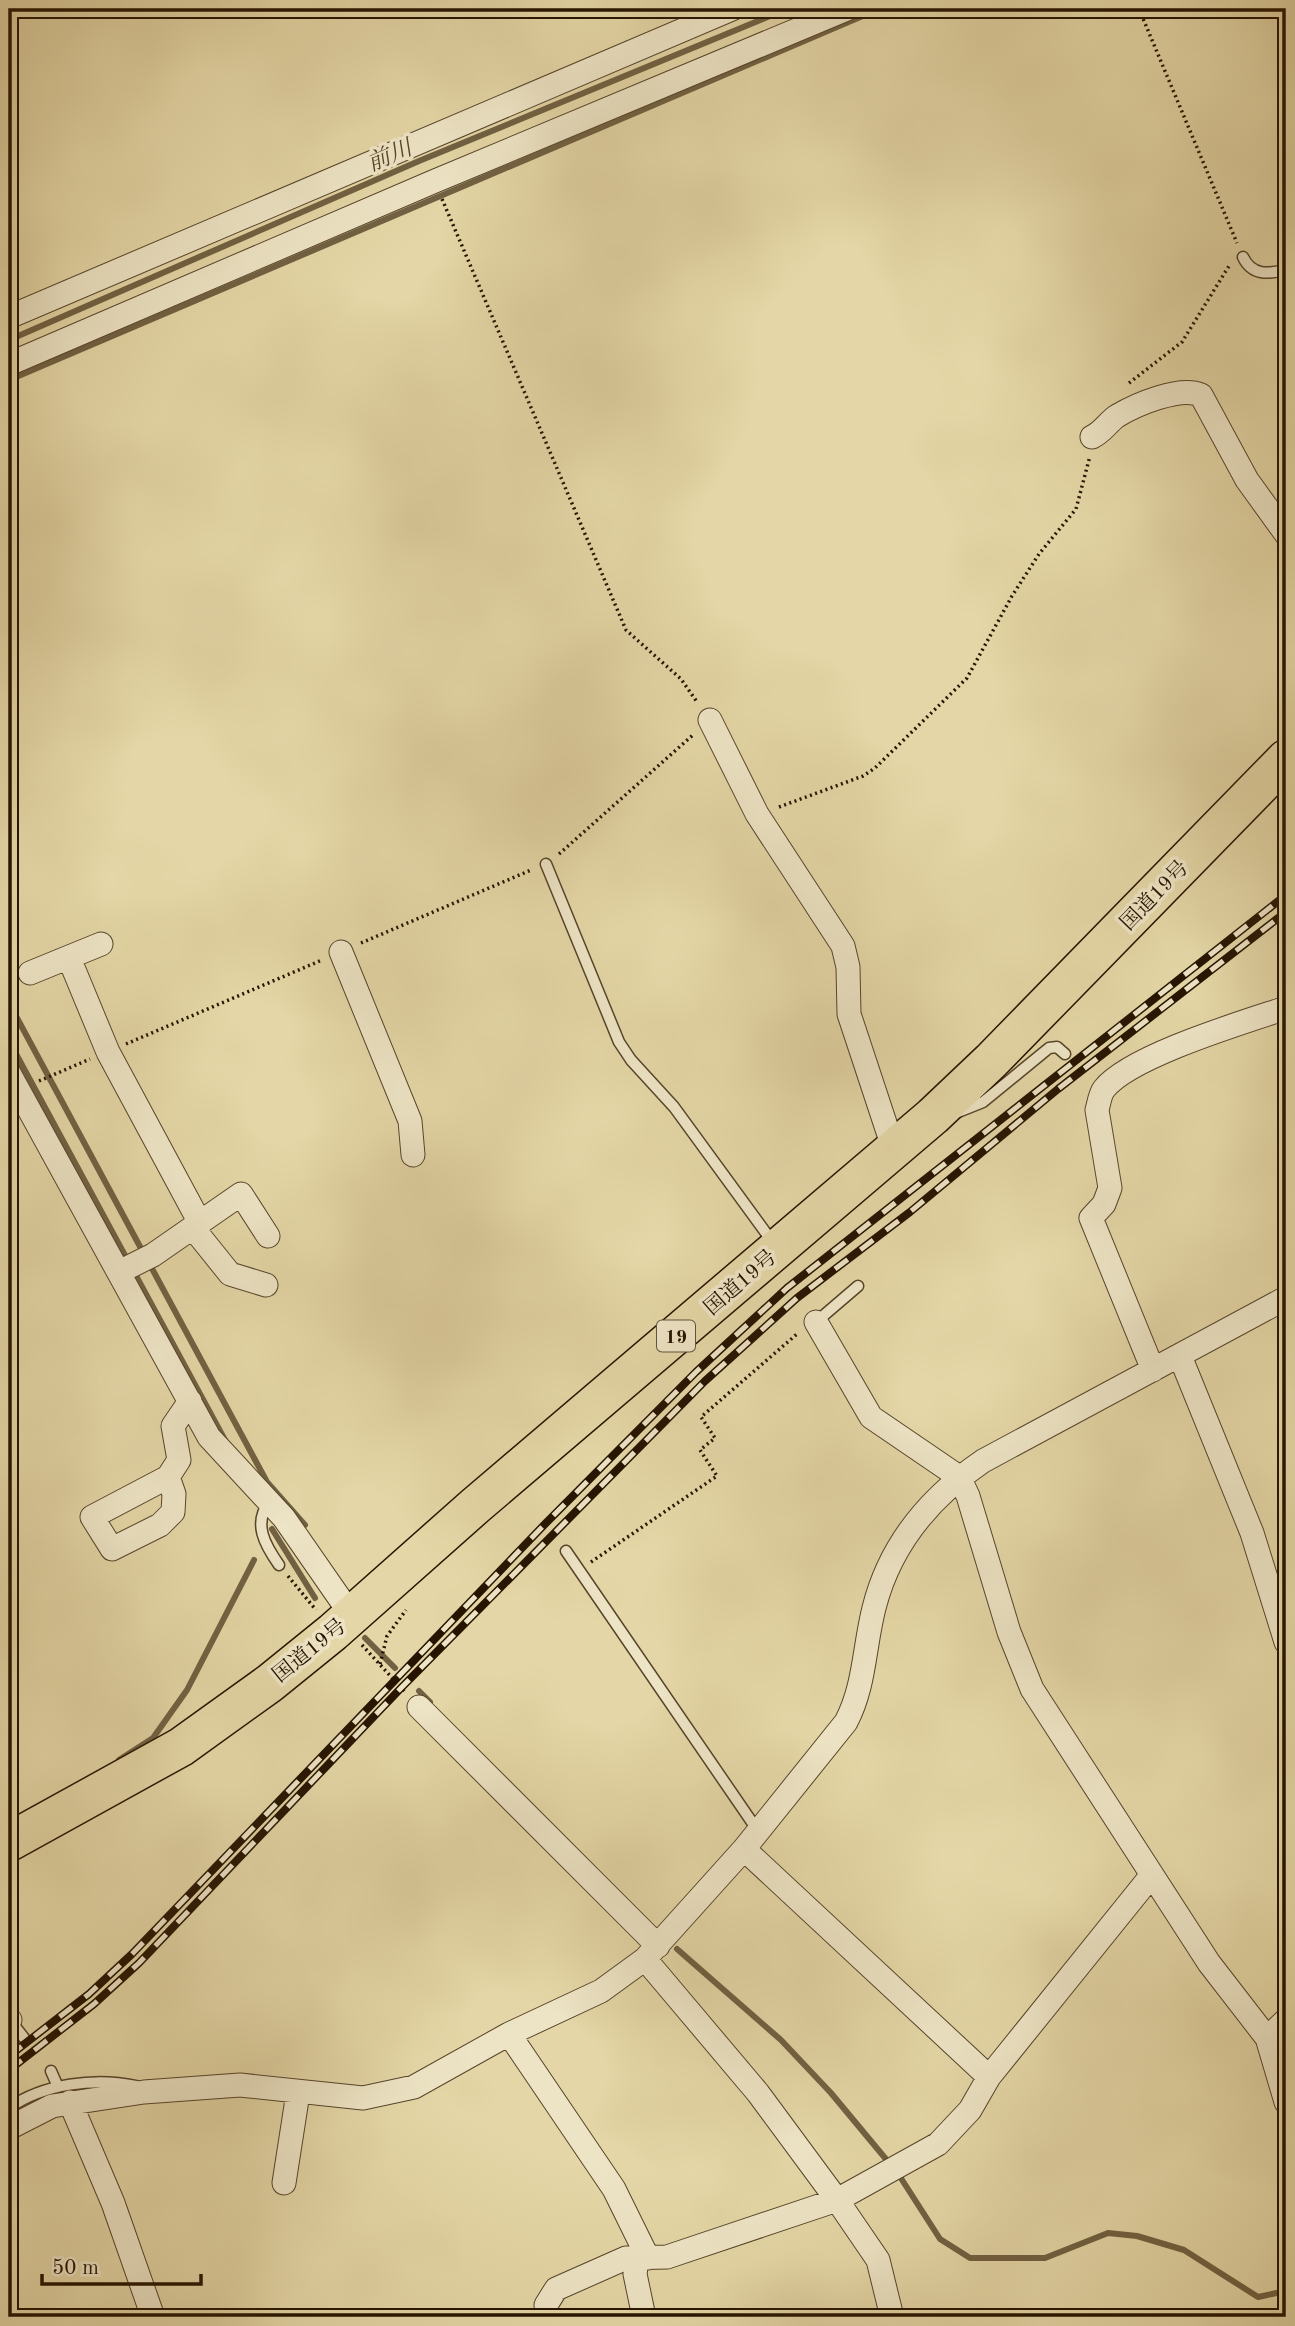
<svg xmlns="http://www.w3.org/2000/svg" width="1295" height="2326" viewBox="0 0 1295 2326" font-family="'Old Standard TT','Noto Serif JP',serif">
<rect width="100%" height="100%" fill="#e4d6a6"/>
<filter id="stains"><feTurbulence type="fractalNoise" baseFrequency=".00286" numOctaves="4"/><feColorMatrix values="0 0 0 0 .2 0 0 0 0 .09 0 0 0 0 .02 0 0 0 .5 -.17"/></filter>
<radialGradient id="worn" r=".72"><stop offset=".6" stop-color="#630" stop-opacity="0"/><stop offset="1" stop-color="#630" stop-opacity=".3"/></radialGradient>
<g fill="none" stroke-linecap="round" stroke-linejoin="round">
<path stroke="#716142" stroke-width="6" d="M 9,340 L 419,161 L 787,9
M 9,380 L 879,9
M 9,1003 L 144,1254
M 9,1041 L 226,1442
M 149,1263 L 267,1482 L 305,1525
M 272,1529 L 315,1598
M 365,1638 L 395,1668
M 419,1691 L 430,1702
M 119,1760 L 153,1738 L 187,1690 L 254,1560
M 677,1949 L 781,2040 L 831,2093 L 890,2164
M 897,2172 L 940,2239 L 970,2258 L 1045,2258 L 1108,2233 L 1137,2236 L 1184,2250 L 1258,2297 L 1286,2291"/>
<g stroke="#56442a" stroke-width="13">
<path id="lane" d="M 1243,257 C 1252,276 1268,274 1286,270
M 546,864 L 619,1042 L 631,1060 L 674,1107 L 774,1244
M 953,1114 L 983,1102 L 1049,1048 L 1057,1047 L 1065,1054
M 816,1322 L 858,1286
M 270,1501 C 252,1523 265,1545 279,1565
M 566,1551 L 758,1831
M 10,2020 L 24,2038
M 51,2071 L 58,2087
M 9,2108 C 43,2084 95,2077 136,2086"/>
</g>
<g stroke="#56442a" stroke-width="25">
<path id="street" d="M 9,317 L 732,9
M 9,364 L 435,181 L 847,9
M 1092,437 C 1103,432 1107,423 1117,416 C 1137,404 1180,386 1201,395 L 1247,480 L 1286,534
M 710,720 L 757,814 L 843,946 L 848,967 L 849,1014 L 889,1135 L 897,1146
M 341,952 L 410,1121 L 413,1155
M 69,958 L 108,1052 L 200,1223
M 30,973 L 101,944
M 9,1073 L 209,1437 L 284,1518 L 352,1616
M 193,1228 L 230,1274 L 266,1285
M 119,1272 L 153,1255 L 241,1194 L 268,1236
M 816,1322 L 871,1417 L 959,1477 L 968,1496 L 1009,1632 L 1032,1689 L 1209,1963 L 1267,2038 L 1286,2102
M 1180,1356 L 1252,1533 L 1286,1642
M 1153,1370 L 1091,1218 L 1104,1204 L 1110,1188 L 1097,1110 C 1099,1103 1100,1094 1104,1089 C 1130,1056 1244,1022 1286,1008
M 168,1477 L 174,1494 L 173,1512 L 160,1525 L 112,1549 L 92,1517 L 168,1477 L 179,1460 L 173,1426 L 190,1401
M 419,1707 L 658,1946
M 744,1849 L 989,2077
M 645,1959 L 758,2093 L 837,2200 L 878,2260 L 892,2317
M 9,2019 L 10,2020
M 509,2034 L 614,2189 L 648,2258
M 1267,2038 L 1286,2020
M 70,2102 L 113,2203 L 153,2317
M 9,2128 L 52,2106 L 144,2092 L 240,2085 L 363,2098 L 414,2087 L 509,2034 L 601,1991 L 645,1959 L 744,1849 L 846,1722 C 865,1686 864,1647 874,1608 C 890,1544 930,1497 983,1461 L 1286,1298
M 284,2183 L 298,2093
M 637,2260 L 635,2274 L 644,2317
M 548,2317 L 546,2305 L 556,2289 L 626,2258 L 667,2257 L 837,2200 L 938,2144 L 970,2110 L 989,2077 L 1151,1876"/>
</g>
<g stroke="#261401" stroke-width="41">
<path id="highway" d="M 9,1842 L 181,1747 L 270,1683 L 333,1632 L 475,1506 L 933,1116 L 991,1061 L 1286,759"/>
</g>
<path stroke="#261401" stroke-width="3.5" stroke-dasharray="2 3.5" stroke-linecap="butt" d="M 1139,9 L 1237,243
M 442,199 L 626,630 L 681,679 L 697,702
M 1129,383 L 1182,342 L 1229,266
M 779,807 L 863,776 L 875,768 L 967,678 L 1012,596 L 1039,554 L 1076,509 L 1090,456
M 559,854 L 694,734
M 361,943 L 531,870
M 126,1044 L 322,960
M 39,1081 L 90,1059
M 591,1562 L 717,1476 L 700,1450 L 715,1438 L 701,1417 L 797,1334
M 288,1576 L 316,1610
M 362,1645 L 406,1693
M 380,1664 L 387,1636 L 406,1610"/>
<use href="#lane" stroke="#ede4c5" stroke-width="10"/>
<use href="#street" stroke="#ede4c5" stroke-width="23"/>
<use href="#highway" stroke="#e4d6a6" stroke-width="38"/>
<g stroke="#261401" stroke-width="8">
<path id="rail" d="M 9,2056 L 89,1994 L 132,1954 L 546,1523 L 696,1372 L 787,1288 L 1286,895
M 9,2070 L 94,2004 L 139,1963 L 401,1688 L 705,1381 L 797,1298 L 910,1212 L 1058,1089 L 1286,912"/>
</g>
<use href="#rail" stroke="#ede4c5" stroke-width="5" stroke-dasharray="16" stroke-linecap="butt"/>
</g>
<g text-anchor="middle" stroke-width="7" stroke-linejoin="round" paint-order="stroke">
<rect fill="#ede4c5" stroke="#62523c" stroke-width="2" x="657" y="1320.5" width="38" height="31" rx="5"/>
<g font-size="19" font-weight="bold" fill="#261401">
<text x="676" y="1343">19</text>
</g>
<g font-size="21" fill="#261401" stroke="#ede4c5">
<text transform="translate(1154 895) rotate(-46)" y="7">国道19号</text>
<text transform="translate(740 1282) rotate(-41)" y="7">国道19号</text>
<text transform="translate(309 1650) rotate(-39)" y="7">国道19号</text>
</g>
<g font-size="23" font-style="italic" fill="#58472d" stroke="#ede4c5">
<text transform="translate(389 155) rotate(-23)" y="8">前川</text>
</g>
</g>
<rect width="1295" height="2326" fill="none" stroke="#e4d6a6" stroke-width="35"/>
<rect x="10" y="10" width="1274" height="2305" fill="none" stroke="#261401" stroke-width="3.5"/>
<rect x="18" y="18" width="1260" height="2291" fill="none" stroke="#261401" stroke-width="2"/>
<path d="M42 2274v10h159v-10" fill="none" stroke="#261401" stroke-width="3.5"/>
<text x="52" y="2274" font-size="21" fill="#261401" stroke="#ede4c5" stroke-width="5" paint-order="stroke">50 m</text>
<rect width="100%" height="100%" filter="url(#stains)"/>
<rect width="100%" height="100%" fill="url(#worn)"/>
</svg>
